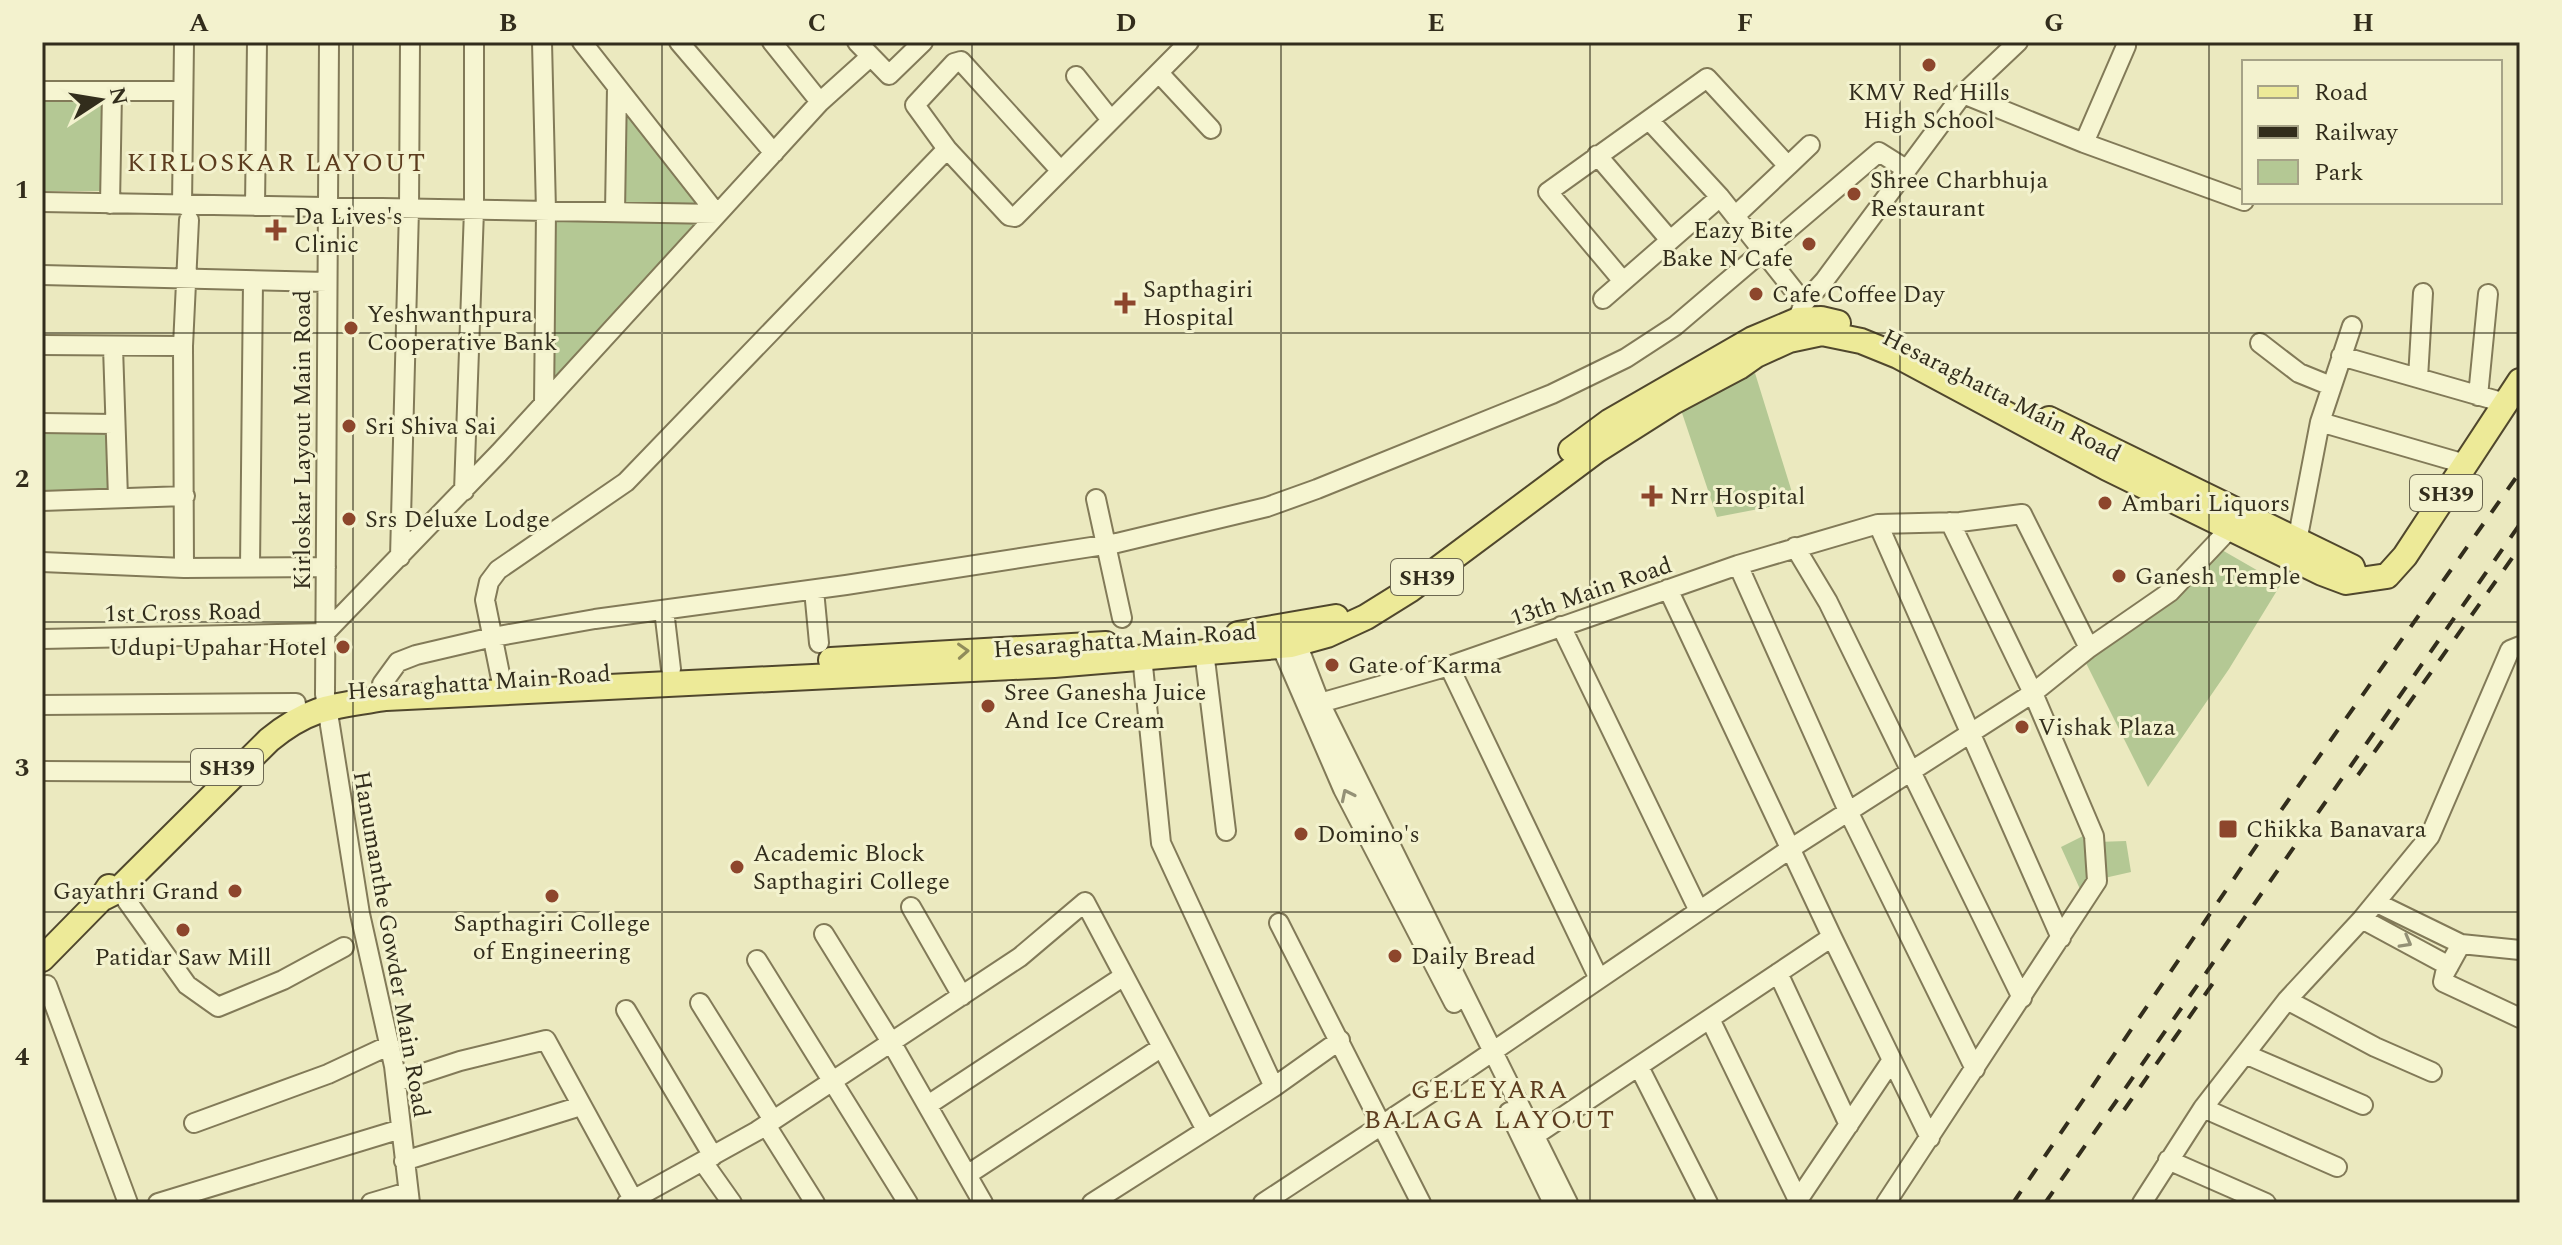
<svg xmlns="http://www.w3.org/2000/svg" width="2562" height="1245" viewBox="0 0 2562 1245" font-family="Spectral,serif">
<rect width="100%" height="100%" fill="#ebe9bf"/>
<path fill="#b4c894" d="M 42,95 L 108,96 L 107,191 L 42,191 Z
M 622,101 L 703,205 L 623,204 Z
M 554,216 L 702,221 L 549,386 Z
M 1755,373 L 1795,502 L 1717,517 L 1680,407 Z
M 107,429 L 109,490 L 42,491 L 42,431 Z
M 2215,546 L 2281,584 L 2229,669 L 2148,787 L 2085,661 Z
M 2083,836 L 2092,837 L 2095,880 L 2084,898 L 2061,847 Z
M 2126,841 L 2131,872 L 2100,879 L 2097,842 Z"/>
<g fill="none" stroke-linecap="round" stroke-linejoin="round">
<g stroke="#827a58" stroke-width="22">
<path id="minor" d="M 329,42 L 325,694 L 360,914 L 394,1066 L 410,1203
M 542,42 L 546,211 L 544,404
M 582,42 L 717,214
M 679,42 L 774,153
M 772,42 L 820,102
M 857,42 L 889,75 L 923,42
M 1159,73 L 1211,129
M 1076,76 L 1111,120
M 42,91 L 183,91
M 1963,94 L 2084,143 L 2244,201
M 1649,120 L 1720,197 L 1804,303
M 2084,143 L 2126,46
M 1597,155 L 1669,239
M 1788,166 L 1810,145
M 1060,170 L 961,61 L 954,63 L 915,105 L 947,149 L 1009,216 L 1015,217 L 1189,42
M 42,202 L 717,214
M 110,204 L 112,92
M 182,205 L 184,42
M 255,206 L 257,42
M 615,212 L 617,87
M 42,275 L 327,282
M 1622,280 L 1548,192 L 1707,78 L 1788,166 L 1735,216
M 1603,299 L 1720,197
M 1794,328 L 1804,303 L 1824,281 L 1963,94 L 2018,42
M 2260,343 L 2299,373 L 2331,386
M 42,345 L 183,346
M 113,347 L 118,498
M 2341,356 L 2505,403
M 2418,378 L 2423,293
M 2478,396 L 2488,294
M 2320,422 L 2465,464
M 42,423 L 114,424
M 464,491 L 474,210 L 474,42
M 1096,499 L 1122,618
M 42,501 L 185,496
M 1878,524 L 2061,938
M 1795,547 L 1828,602 L 2022,998
M 2295,552 L 2320,422 L 2352,326
M 400,557 L 409,209 L 410,42
M 42,562 L 184,568 L 326,567
M 1738,565 L 1849,813 L 1975,1069
M 250,567 L 253,281
M 184,568 L 183,346 L 189,220
M 1668,589 L 1832,937 L 1930,1138
M 814,590 L 819,643
M 664,610 L 671,669
M 1561,626 L 1699,911
M 1293,633 L 1320,703 L 1568,1203
M 1279,637 L 1281,646 L 1343,789 L 1454,1003
M 42,639 L 325,633 L 499,453 L 820,102 L 870,57
M 1204,651 L 1226,831
M 1142,656 L 1161,843 L 1274,1087
M 1449,666 L 1599,979
M 501,679 L 485,600 L 489,582 L 498,570 L 626,482 L 947,149
M 382,684 L 398,662 L 416,655 L 493,637 L 595,619 L 846,585 L 1117,543 L 1267,507 L 1317,489 L 1552,394 L 1626,358 L 1675,326 L 1879,152 L 1906,169
M 1320,703 L 1449,666 L 1738,565 L 1878,524 L 1960,522 L 2022,514 L 2089,648
M 42,705 L 296,703
M 42,771 L 222,772
M 127,901 L 187,985 L 218,1007 L 283,980 L 344,947
M 2377,903 L 2461,944 L 2520,950
M 911,907 L 962,996
M 2362,919 L 2449,966
M 1279,923 L 1421,1203
M 824,934 L 891,1042 L 983,1203
M 2461,944 L 2445,973 L 2443,982 L 2520,1018
M 757,960 L 908,1203
M 1778,973 L 1849,1125
M 47,985 L 128,1203
M 2287,1000 L 2375,1047 L 2432,1072
M 700,1003 L 773,1120
M 626,1010 L 713,1156
M 1710,1019 L 1798,1200
M 2245,1054 L 2363,1105
M 1639,1067 L 1708,1203
M 396,1082 L 460,1061 L 546,1040 L 634,1201
M 928,1105 L 1124,976
M 2203,1108 L 2337,1167
M 1509,1112 L 1553,1203
M 194,1123 L 328,1074 L 390,1045
M 766,1125 L 815,1203
M 1534,1136 L 1832,937
M 2168,1160 L 2266,1203
M 404,1161 L 581,1106
M 703,1162 L 732,1203
M 967,1175 L 1162,1047
M 158,1203 L 401,1129
M 371,1203 L 408,1192
M 627,1203 L 757,1131 L 1020,957 L 1085,902 L 1206,1130
M 1092,1203 L 1274,1087 L 1340,1040
M 1263,1203 L 1467,1069 L 1790,849 L 2033,693 L 2089,648 L 2170,592 L 2238,520
M 1796,1203 L 1892,1060
M 1886,1203 L 2097,881 L 2094,836 L 2033,693 L 1950,522
M 2142,1203 L 2203,1108 L 2287,1000 L 2362,919 L 2430,836 L 2510,650 L 2520,646"/>
</g>
<g stroke="#50472d" stroke-width="28">
<path id="major" d="M 2049,419 L 2352,567 L 2356,579
M 1571,450 L 1609,422 L 1753,339 L 1798,320 L 1821,319 L 1838,323
M 1238,634 L 1336,617
M 831,660 L 1106,644
M 101,899 L 117,891 L 269,740 C 310,706 335,706 386,698 L 1054,665 L 1291,645 L 1327,635 L 1366,617 L 1411,589 L 1596,451 L 1673,402 L 1739,367 L 1756,355 L 1789,340 L 1822,333 L 1861,341 L 1898,356 L 2107,468 L 2322,573 L 2346,582 L 2387,576 L 2405,556 L 2520,381
M 42,959 L 101,899 L 109,887"/>
</g>
<use href="#minor" stroke="#f6f5d1" stroke-width="18"/>
<use href="#major" stroke="#edea98" stroke-width="24"/>
<path stroke="#322d1c" stroke-width="4" stroke-dasharray="14 14" stroke-linecap="butt" d="M 2358,775 L 2520,547
M 2124,1110 L 2216,979
M 2013,1203 L 2263,836 L 2520,472
M 2045,1203 L 2520,524"/>
</g>
<defs><path id="oneway-chevron" d="M-2-3.5L2.5 0L-2 3.5" fill="none" stroke-width="1.6" stroke-linecap="round" stroke-linejoin="round" transform="scale(2)"/></defs>
<use stroke="#908c5a" href="#oneway-chevron" transform="translate(963 651) rotate(-3)"/>
<g stroke="#949176">
<use href="#oneway-chevron" transform="translate(1347 795) rotate(-116)"/>
<use href="#oneway-chevron" transform="translate(2406 942) rotate(29)"/>
</g>
<path fill="none" stroke="#322d1c" stroke-width="2" stroke-opacity="0.55" d="M 353,42 L 353,1203M 662,42 L 662,1203M 972,42 L 972,1203M 1281,42 L 1281,1203M 1590,42 L 1590,1203M 1900,42 L 1900,1203M 2209,42 L 2209,1203M 42,333 L 2520,333M 42,622 L 2520,622M 42,912 L 2520,912"/>
<g fill="#8d462c" stroke="#f3f2ce" stroke-width="3">
<circle cx="1929" cy="65" r="8"/>
<circle cx="1854" cy="194" r="8"/>
<path d="M272 218h8v8h8v8h-8v8h-8v-8h-8v-8h8z"/>
<circle cx="1809" cy="244" r="8"/>
<circle cx="1756" cy="294" r="8"/>
<path d="M1121 291h8v8h8v8h-8v8h-8v-8h-8v-8h8z"/>
<circle cx="351" cy="328" r="8"/>
<circle cx="349" cy="426" r="8"/>
<path d="M1648 484h8v8h8v8h-8v8h-8v-8h-8v-8h8z"/>
<circle cx="2105" cy="503" r="8"/>
<circle cx="349" cy="519" r="8"/>
<circle cx="2119" cy="576" r="8"/>
<circle cx="343" cy="647" r="8"/>
<circle cx="1332" cy="665" r="8"/>
<circle cx="988" cy="706" r="8"/>
<circle cx="2022" cy="727" r="8"/>
<rect x="2218" y="819" width="20" height="20" rx="4"/>
<circle cx="1301" cy="834" r="8"/>
<circle cx="737" cy="867" r="8"/>
<circle cx="235" cy="891" r="8"/>
<circle cx="552" cy="896" r="8"/>
<circle cx="183" cy="930" r="8"/>
<circle cx="1395" cy="956" r="8"/>
</g>
<g text-anchor="middle" stroke-width="6" stroke-linejoin="round" paint-order="stroke">
<g fill="#f3f2ce" stroke="#6c6851" stroke-width="2">
<rect x="2410" y="475" width="72" height="36" rx="6"/>
<rect x="1391" y="559" width="72" height="36" rx="6"/>
<rect x="191" y="749" width="72" height="36" rx="6"/>
</g>
<g font-size="22" font-weight="bold" fill="#322d1c">
<text x="2446" y="501">SH39</text>
<text x="1427" y="585">SH39</text>
<text x="227" y="775">SH39</text>
</g>
<g font-size="24" fill="#322d1c" stroke="#f3f2ce" text-anchor="start">
<text x="1929" y="100" text-anchor="middle">KMV Red Hills<tspan x="1929" dy="28">High School</tspan></text>
<text x="1870" y="188">Shree Charbhuja<tspan x="1870" dy="28">Restaurant</tspan></text>
<text x="294" y="224">Da Lives's<tspan x="294" dy="28">Clinic</tspan></text>
<text x="1793" y="238" text-anchor="end">Eazy Bite<tspan x="1793" dy="28">Bake N Cafe</tspan></text>
<text x="1143" y="297">Sapthagiri<tspan x="1143" dy="28">Hospital</tspan></text>
<text x="1772" y="302">Cafe Coffee Day</text>
<text x="367" y="322">Yeshwanthpura<tspan x="367" dy="28">Cooperative Bank</tspan></text>
<text x="365" y="434">Sri Shiva Sai</text>
<text x="1670" y="504">Nrr Hospital</text>
<text x="2121" y="511">Ambari Liquors</text>
<text x="365" y="527">Srs Deluxe Lodge</text>
<text x="2135" y="584">Ganesh Temple</text>
<text x="327" y="655" text-anchor="end">Udupi Upahar Hotel</text>
<text x="1348" y="673">Gate of Karma</text>
<text x="1004" y="700">Sree Ganesha Juice<tspan x="1004" dy="28">And Ice Cream</tspan></text>
<text x="2038" y="735">Vishak Plaza</text>
<text x="2246" y="837">Chikka Banavara</text>
<text x="1317" y="842">Domino's</text>
<text x="753" y="861">Academic Block<tspan x="753" dy="28">Sapthagiri College</tspan></text>
<text x="219" y="899" text-anchor="end">Gayathri Grand</text>
<text x="552" y="931" text-anchor="middle">Sapthagiri College<tspan x="552" dy="28">of Engineering</tspan></text>
<text x="1411" y="964">Daily Bread</text>
<text x="183" y="965" text-anchor="middle">Patidar Saw Mill</text>
</g>
<g font-size="24" fill="#322d1c" stroke="#f3f2ce">
<text transform="translate(2002 395) rotate(27)" y="8">Hesaraghatta Main Road</text>
<text transform="translate(302 440) rotate(-90)" y="8">Kirloskar Layout Main Road</text>
<text transform="translate(1591 591) rotate(-19)" y="8">13th Main Road</text>
<text transform="translate(183 612) rotate(-1)" y="8">1st Cross Road</text>
<text transform="translate(1125 640) rotate(-4)" y="8">Hesaraghatta Main Road</text>
<text transform="translate(479 682) rotate(-4)" y="8">Hesaraghatta Main Road</text>
<text transform="translate(392 944) rotate(80)" y="8">Hanumanthe Gowder Main Road</text>
</g>
<g font-size="26" letter-spacing="2" fill="#5c3c1e" stroke="#f3f2ce">
<text x="277" y="171">KIRLOSKAR LAYOUT</text>
<text x="1490" y="1098">GELEYARA<tspan x="1490" dy="30">BALAGA LAYOUT</tspan></text>
</g>
</g>
<rect width="2562" height="1245" fill="none" stroke="#f3f2ce" stroke-width="88"/>
<rect x="2242" y="60" width="260" height="144" fill="#f3f2ce" stroke="#a6a387" stroke-width="2"/>
<rect x="2258" y="86" width="40" height="12" fill="#edea98" stroke="#a6a387" stroke-width="2"/>
<text x="2314" y="100" font-size="24" fill="#322d1c">Road</text>
<rect x="2258" y="126" width="40" height="12" fill="#322d1c" stroke="#a6a387" stroke-width="2"/>
<text x="2314" y="140" font-size="24" fill="#322d1c">Railway</text>
<rect x="2258" y="160" width="40" height="24" fill="#b4c894" stroke="#a6a387" stroke-width="2"/>
<text x="2314" y="180" font-size="24" fill="#322d1c">Park</text>
<g transform="translate(100 100) rotate(78)" stroke="#f3f2ce" stroke-width="6" paint-order="stroke">
<path d="M0-6L14 30L0 20L-14 30Z" fill="#322d1c"/>
<text y="-12" font-size="22" font-weight="bold" text-anchor="middle" fill="#322d1c">N</text>
</g>
<rect x="44" y="44" width="2474" height="1157" fill="none" stroke="#322d1c" stroke-width="3"/>
<g font-size="26" text-anchor="middle" font-weight="bold" fill="#322d1c">
<text x="199" y="31">A</text>
<text x="508" y="31">B</text>
<text x="817" y="31">C</text>
<text x="1126" y="31">D</text>
<text x="1436" y="31">E</text>
<text x="1745" y="31">F</text>
<text x="2054" y="31">G</text>
<text x="2363" y="31">H</text>
<text x="22" y="198">1</text>
<text x="22" y="487">2</text>
<text x="22" y="776">3</text>
<text x="22" y="1065">4</text>
</g>
</svg>
